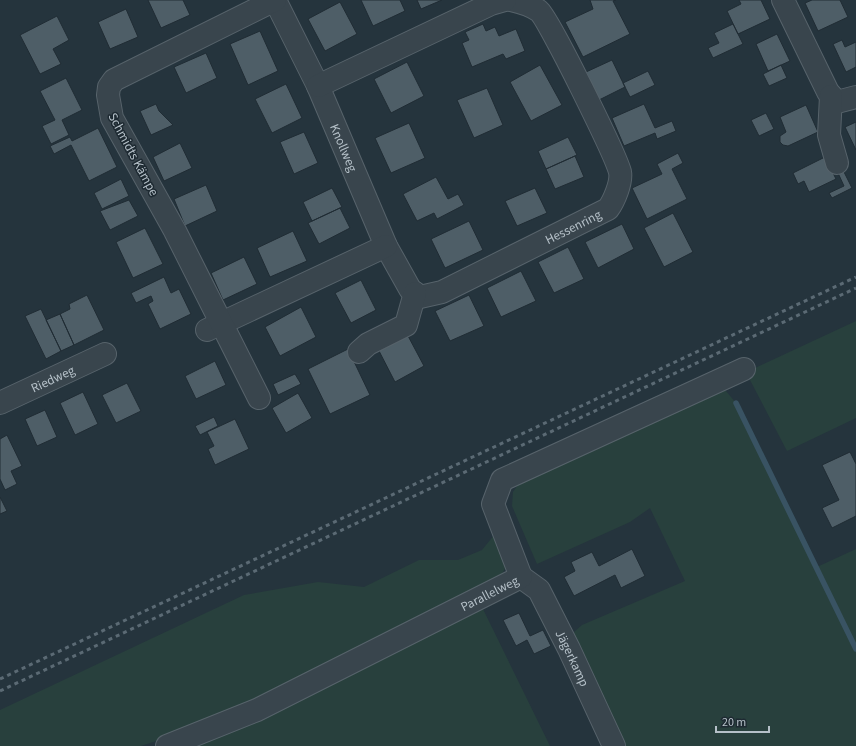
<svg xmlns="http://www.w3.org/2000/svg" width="856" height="746" viewBox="0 0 856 746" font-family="'Source Sans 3',sans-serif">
<rect width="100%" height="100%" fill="#25343d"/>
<path fill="#28403d" d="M 856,321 L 856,418 L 787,451 L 750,380 L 753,369 Z
M 714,391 L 726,391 L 736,403 L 817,567 L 856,549 L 856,746 L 624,746 L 573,633 L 582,625 L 685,581 L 650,508 L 630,522 L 537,564 L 512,506 L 513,492 L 522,479 Z
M 495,534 C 505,552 513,562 498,579 L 217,721 L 141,746 L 0,746 L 0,710 L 244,595 L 318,582 L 364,587 L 419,560 L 458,560 L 482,550 Z
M 481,605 L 550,746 L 196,746 Z"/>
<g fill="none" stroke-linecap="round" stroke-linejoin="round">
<path stroke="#395363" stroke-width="5.5" d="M 736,403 L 856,649"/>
</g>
<path fill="#4e5e67" stroke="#202c34" d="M 148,0 L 183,0 L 190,15 L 161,28 Z
M 361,0 L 400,0 L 405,11 L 373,26 Z
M 417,0 L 442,0 L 421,9 Z
M 616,0 L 613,1 L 630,34 L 583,57 L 565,22 L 593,9 L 590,0 Z
M 739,0 L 761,0 L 770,19 L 738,34 L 727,11 L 741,4 Z
M 812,0 L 840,0 L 848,17 L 818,31 L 805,3 Z
M 340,2 L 357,34 L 325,51 L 308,19 Z
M 126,9 L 138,37 L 110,49 L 98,22 Z
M 57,16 L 69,40 L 53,49 L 61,64 L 40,74 L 20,35 Z
M 483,24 L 486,31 L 495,27 L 499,36 L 516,29 L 525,51 L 506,59 L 503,54 L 472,67 L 462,43 L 469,40 L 465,32 Z
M 733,24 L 743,44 L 713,58 L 708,48 L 719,43 L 714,33 Z
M 260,31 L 278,71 L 248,85 L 230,44 Z
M 777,34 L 790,61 L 768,71 L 756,44 Z
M 842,40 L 845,47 L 856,42 L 856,67 L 846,72 L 833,44 Z
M 206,53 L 217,78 L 186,93 L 174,67 Z
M 612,60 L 625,87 L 599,100 L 586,72 Z
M 407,62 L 424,96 L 391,113 L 374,79 Z
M 540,65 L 562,105 L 531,121 L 510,82 Z
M 781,65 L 787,78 L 769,86 L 763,74 Z
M 648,71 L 655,85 L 630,97 L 623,83 Z
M 66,78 L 82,110 L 62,120 L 69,135 L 51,144 L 42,126 L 55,120 L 40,91 Z
M 286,84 L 302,118 L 272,133 L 255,99 Z
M 487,88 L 503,125 L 474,138 L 457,100 Z
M 156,104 L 159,111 L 173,125 L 151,135 L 140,111 Z
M 644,104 L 655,128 L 672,121 L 676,131 L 657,139 L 655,133 L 624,146 L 612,118 Z
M 806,105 L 818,132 L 788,146 L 783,145 L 780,142 L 780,136 L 786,132 L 780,117 Z
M 766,113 L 774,129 L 759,136 L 751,120 Z
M 856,122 L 856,150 L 845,127 Z
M 409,123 L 425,158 L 391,173 L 375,138 Z
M 98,128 L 117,167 L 89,181 L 71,145 L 54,154 L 50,146 L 70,137 L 72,141 Z
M 304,132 L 318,163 L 294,174 L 280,142 Z
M 568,137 L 577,155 L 546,169 L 538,151 Z
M 180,143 L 192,168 L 164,181 L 153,157 Z
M 678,153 L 683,163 L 672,169 L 687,199 L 647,219 L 632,188 L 662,174 L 657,164 Z
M 575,156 L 584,177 L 555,189 L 546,169 Z
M 825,157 L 836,179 L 809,192 L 804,181 L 798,184 L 793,173 Z
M 843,170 L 852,188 L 832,198 L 829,193 L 844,186 L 838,173 Z
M 436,177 L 448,199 L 458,194 L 464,205 L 437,219 L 434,213 L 417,221 L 403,194 Z
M 121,179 L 129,196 L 102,209 L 94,193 Z
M 206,185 L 217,211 L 185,226 L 174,199 Z
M 332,188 L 342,207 L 312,221 L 303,202 Z
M 535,188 L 547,213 L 517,226 L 505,201 Z
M 129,200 L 138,216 L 110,230 L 100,211 Z
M 340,208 L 350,228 L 319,244 L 308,223 Z
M 673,213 L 693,252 L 664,267 L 644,228 Z
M 469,221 L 483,250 L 445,268 L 431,239 Z
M 622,224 L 634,249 L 598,268 L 585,242 Z
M 145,228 L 163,264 L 133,278 L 116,242 Z
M 293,231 L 307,261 L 270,277 L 257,248 Z
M 568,247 L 584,279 L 554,293 L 538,262 Z
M 244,257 L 257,284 L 223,300 L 211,273 Z
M 521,271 L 536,301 L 501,317 L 487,288 Z
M 164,277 L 171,293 L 179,289 L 191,314 L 160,329 L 148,304 L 153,301 L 151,296 L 136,303 L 131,293 Z
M 361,280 L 376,310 L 351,323 L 335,293 Z
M 87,295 L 104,330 L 74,345 L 60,314 L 70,309 L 69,304 Z
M 469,295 L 484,326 L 450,341 L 435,311 Z
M 301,307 L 316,337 L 280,356 L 265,327 Z
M 41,309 L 61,351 L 46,359 L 25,316 Z
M 60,314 L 74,345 L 61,351 L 46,320 Z
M 407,334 L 424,366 L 395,382 L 378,349 Z
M 348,349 L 370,395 L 330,414 L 308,369 Z
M 215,361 L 226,385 L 196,399 L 185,376 Z
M 295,374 L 301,384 L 278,395 L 273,384 Z
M 127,383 L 141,411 L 116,423 L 102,395 Z
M 83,392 L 98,424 L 75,435 L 60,403 Z
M 298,393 L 312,418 L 286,433 L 272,408 Z
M 45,410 L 57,437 L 37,446 L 25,419 Z
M 214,417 L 218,426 L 200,435 L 195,426 Z
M 235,419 L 249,449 L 215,465 L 208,449 L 214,446 L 207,432 Z
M 7,435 L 22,466 L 11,471 L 17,484 L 5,490 L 0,479 L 0,439 Z
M 850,452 L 856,464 L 856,516 L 832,528 L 822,508 L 839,500 L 822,465 Z
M 0,497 L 7,511 L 0,514 Z
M 632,549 L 645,576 L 621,588 L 615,575 L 574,596 L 564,577 L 575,571 L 571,562 L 592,552 L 599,566 Z
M 519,613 L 530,636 L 543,630 L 551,646 L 534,654 L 527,640 L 516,646 L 503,620 Z"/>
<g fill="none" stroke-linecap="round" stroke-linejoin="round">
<g stroke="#57636b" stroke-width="24">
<g id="minor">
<path id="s1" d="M 275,0 L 318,86 L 386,246 L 410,289 L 420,297 L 442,292 L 608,209 C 614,201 622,182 620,172 C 616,156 549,19 539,11 C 531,5 520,2 511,0"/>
<path d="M 783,0 L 828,92 L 837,102 L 856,97"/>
<path d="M 318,86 L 491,4 L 505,0"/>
<path d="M 831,96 L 829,135 L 837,163"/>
<path d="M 207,330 L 386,246"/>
<path d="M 359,352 L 368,344 L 406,325 L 415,293"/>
<path d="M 259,398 L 175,231 L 112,118 L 108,95 L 109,87 L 114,80 L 275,0"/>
<path id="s2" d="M 0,403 L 105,354"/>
<path id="s3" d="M 521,577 L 539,590 L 569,649 L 614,746"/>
<path id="s4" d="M 167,746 L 257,710 L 521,577 L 493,504 L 502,480 L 744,369"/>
</g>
</g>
<use href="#minor" stroke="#39454d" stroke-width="22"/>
<path stroke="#5b6a74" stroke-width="3" stroke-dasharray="4 4" stroke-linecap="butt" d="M 0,679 L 856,277
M 0,691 L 856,288"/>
</g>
<g text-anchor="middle" stroke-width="3" stroke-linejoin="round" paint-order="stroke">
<g font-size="13" fill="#b5c0c8" stroke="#1e2a32">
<text dy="5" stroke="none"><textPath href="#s1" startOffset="163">Knollweg</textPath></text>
<text transform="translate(134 154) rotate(62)" y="5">Schmidts Kämpe</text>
<text dy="5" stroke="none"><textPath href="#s1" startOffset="501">Hessenring</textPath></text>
<text dy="5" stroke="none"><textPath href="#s2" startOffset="58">Riedweg</textPath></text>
<text dy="5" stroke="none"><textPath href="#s4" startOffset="357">Parallelweg</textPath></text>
<text dy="5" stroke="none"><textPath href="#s3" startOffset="98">Jägerkamp</textPath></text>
</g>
</g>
<path d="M716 726v6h53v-6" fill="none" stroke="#b5c0c8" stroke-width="2"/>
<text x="722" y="726" font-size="12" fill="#b5c0c8" stroke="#1e2a32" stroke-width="3" paint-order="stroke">20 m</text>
</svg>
